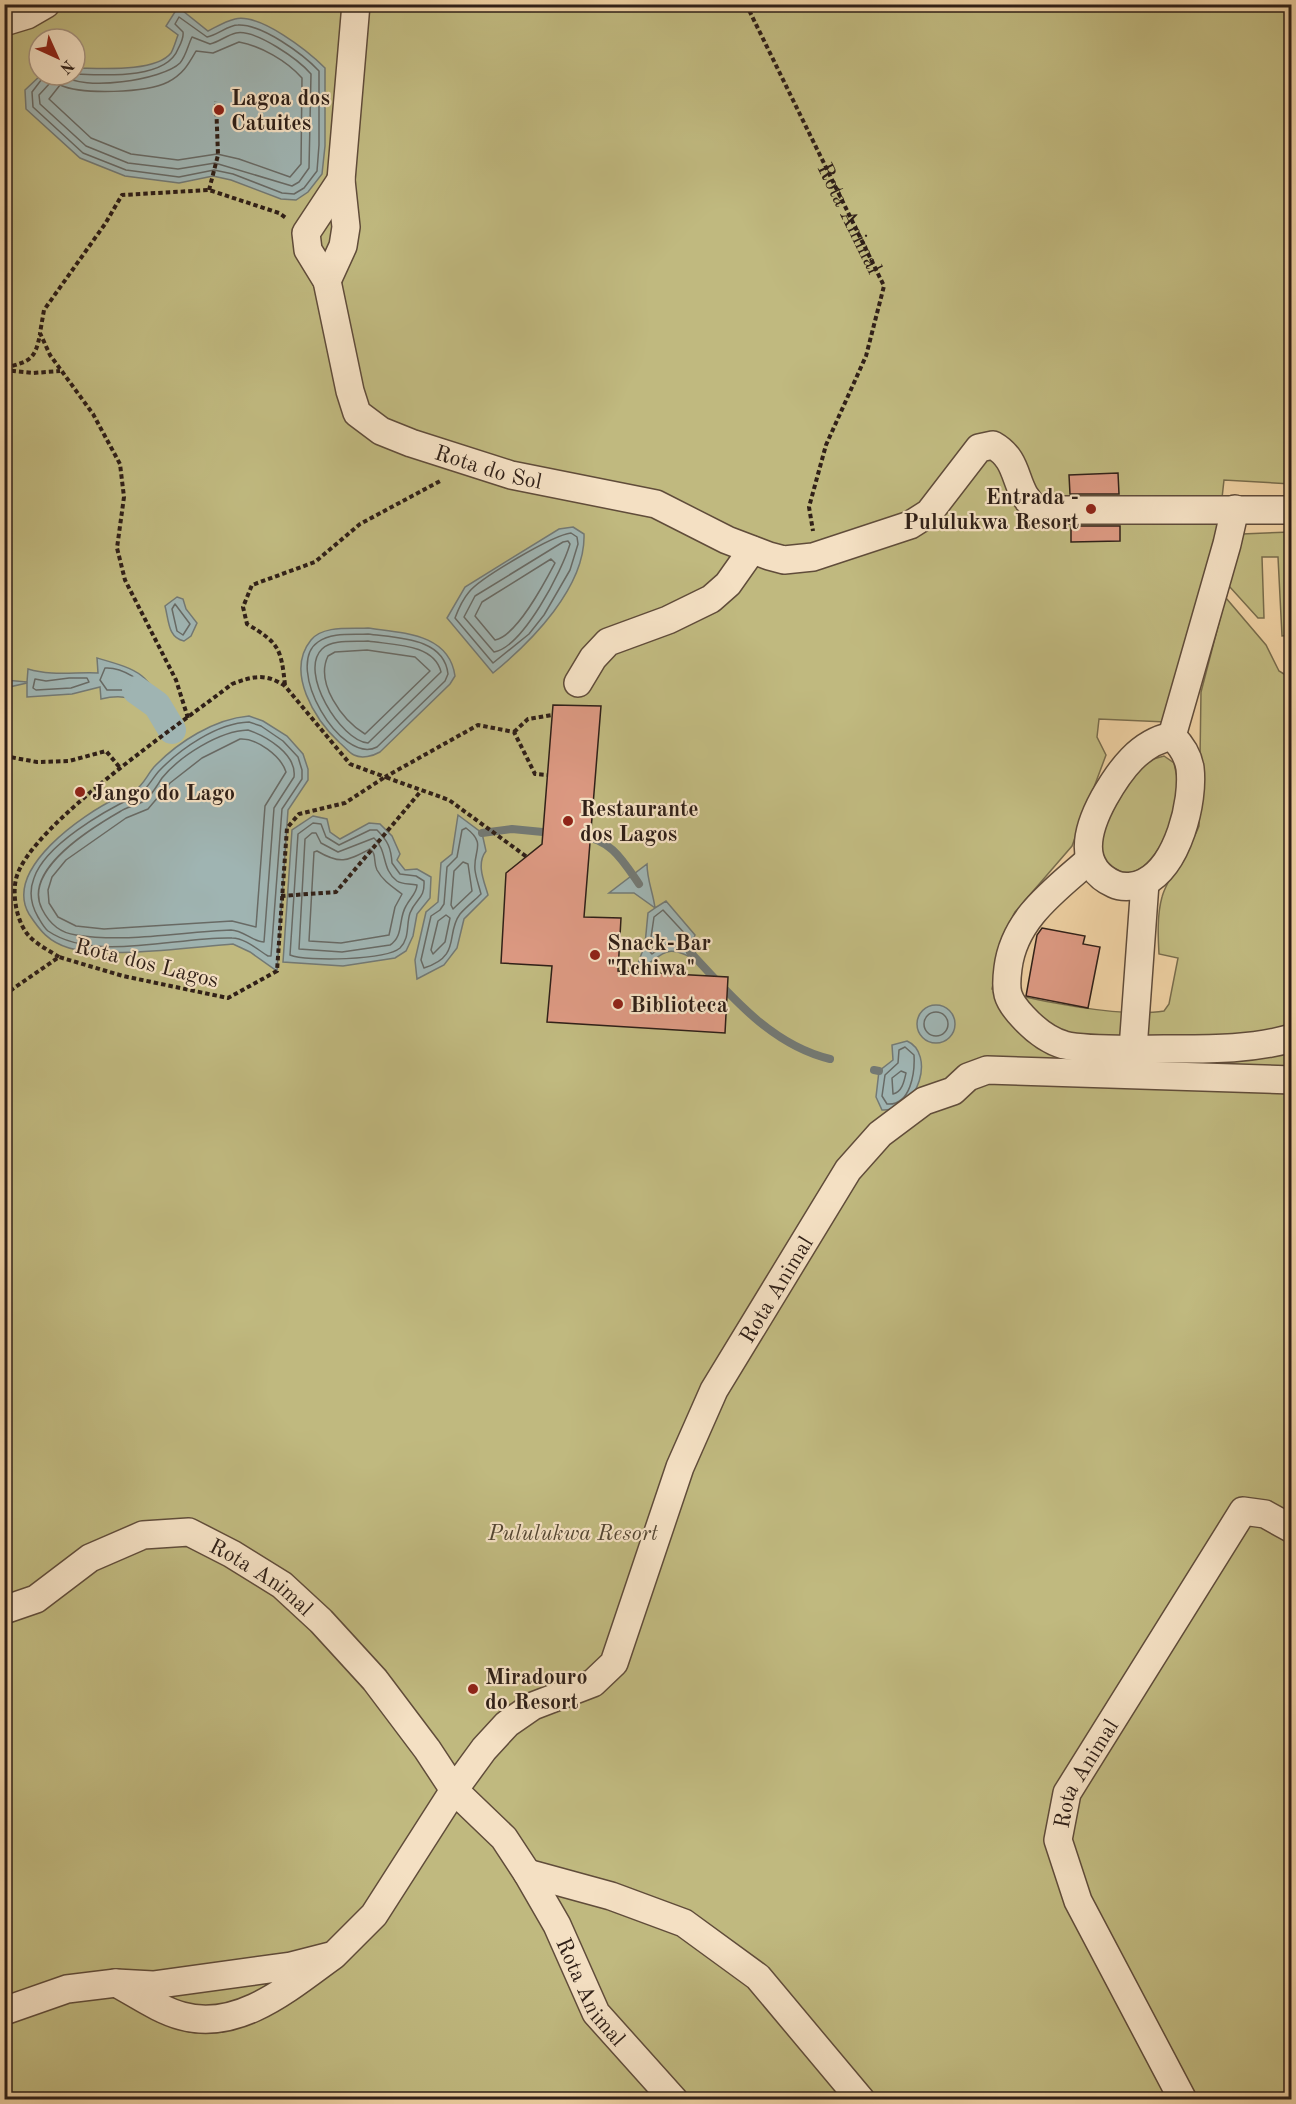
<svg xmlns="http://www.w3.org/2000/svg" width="1296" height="2104" viewBox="0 0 1296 2104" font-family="'Old Standard TT',serif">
<rect width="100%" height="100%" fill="#eed0a2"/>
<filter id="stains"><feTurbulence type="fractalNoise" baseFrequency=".00333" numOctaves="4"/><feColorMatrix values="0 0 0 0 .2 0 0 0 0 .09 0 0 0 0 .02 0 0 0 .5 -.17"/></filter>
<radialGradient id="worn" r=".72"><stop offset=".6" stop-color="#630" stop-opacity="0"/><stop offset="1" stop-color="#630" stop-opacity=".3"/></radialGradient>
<path fill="#c0b97f" stroke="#786c4c" stroke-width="1.5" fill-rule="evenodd" d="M 4,5 L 1291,5 L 1291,484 L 1224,480 L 1218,534 L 1166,722 L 1099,719 L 1097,737 L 1106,755 L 1072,846 L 1015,912 L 1003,935 L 992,989 C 1036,1001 1121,1018 1164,1011 L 1169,1004 L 1178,958 L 1159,954 C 1158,936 1157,915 1162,897 C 1167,877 1190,850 1199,826 L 1201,692 L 1242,534 L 1291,532 L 1291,635 L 1282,636 L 1278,557 L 1262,557 L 1264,618 L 1258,618 L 1229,586 L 1226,598 L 1266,645 L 1279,671 L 1292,679 L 1292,2085 L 1276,2099 L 5,2099 ZM 39,39 L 75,39 L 75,75 L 39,75 Z
M 1164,756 L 1174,763 C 1175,769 1177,776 1178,782 C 1180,818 1142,911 1101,855 L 1104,826 L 1132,777 L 1150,760 Z"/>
<path fill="#9fb4b2" stroke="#737974" stroke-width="1.5" d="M 178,7 L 208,31 C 216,27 226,21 235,19 C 260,13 308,51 325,68 L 325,146 L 322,174 L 308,192 L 296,200 L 281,199 L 231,180 L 213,176 L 179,183 L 125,176 L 80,158 L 26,109 L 25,90 L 41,75 L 75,75 L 75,68 C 98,68 155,73 171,53 C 174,48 176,40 178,35 L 166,26 Z
M 573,527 L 584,534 C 586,587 531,642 493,673 L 447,618 L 465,587 L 559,529 Z
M 177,597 L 183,599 L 186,609 L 197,623 L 191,636 L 184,641 C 168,638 169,621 165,606 Z
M 368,628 C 402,633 449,633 455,676 L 450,684 L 380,752 C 373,756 362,759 354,755 C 349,753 344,746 340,743 C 315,720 285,672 311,640 C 323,625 351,629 368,628 Z
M 97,658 C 139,670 151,673 164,717 C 142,701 128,692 101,699 L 100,687 L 72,694 L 27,697 L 27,683 L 5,688 L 5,680 L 27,682 L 28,669 C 51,676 74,672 98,673 Z
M 249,716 L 263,721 L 287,736 L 303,754 L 308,769 L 308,780 L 288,810 L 277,971 L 250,952 L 233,944 C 192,947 107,959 69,948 C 49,942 40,931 29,914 C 3,869 83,814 117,798 C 122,795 129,794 134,791 C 143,786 147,775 154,767 C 178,742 214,719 249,716 Z
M 458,815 L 482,833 L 486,851 C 476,864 484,881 488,895 L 464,919 L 457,948 L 444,965 L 417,979 L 415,960 L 426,912 L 438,902 L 441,863 L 452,854 Z
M 313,816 L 327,819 L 330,832 L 340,839 L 369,823 L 380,824 L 392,836 L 400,854 L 397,860 L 405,870 L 417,869 L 431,877 L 430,898 L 417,914 L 413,936 L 406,951 L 395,958 L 343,966 L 283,962 L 292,830 Z
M 647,864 C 647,880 653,892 655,908 L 666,901 L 695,935 L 692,944 L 698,961 C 663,941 666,955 635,972 L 645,944 L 648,913 L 655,908 L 634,893 L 609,893 Z
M917 1024a19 19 0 1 1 38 0a19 19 0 1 1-38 0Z
M 907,1041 C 935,1053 920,1112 882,1110 L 876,1097 L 879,1071 L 893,1060 L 892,1045 Z"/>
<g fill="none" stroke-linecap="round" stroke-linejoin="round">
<path stroke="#686a65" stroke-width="1.5" d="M 239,42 C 261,46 287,61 302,78 L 301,164 L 290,177 L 239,159 L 217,154 L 178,160 L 131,154 L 91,138 L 49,99 L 60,85 C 82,95 146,93 168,82 C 183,74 188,65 196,51 L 213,53 Z
M 45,75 L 32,92 L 33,107 L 83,153 L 126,170 L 179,177 L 214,170 L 233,174 L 282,193 L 294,194 L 304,188 L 317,171 L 319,145 L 319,71 C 303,54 262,24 238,25 C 228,25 218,35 207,37 L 179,17 L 175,24 L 183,32 C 184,38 181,43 178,49 C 166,80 103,75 75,74
M 52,75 L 50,83 L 39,95 L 40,104 L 86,146 L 128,163 L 178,169 L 215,163 L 292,186 L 299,182 L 309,168 L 311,74 C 299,60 256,29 236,33 C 227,35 219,42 210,44 L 192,37 C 188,45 186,56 180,63 C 163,80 81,92 64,75
M 571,533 L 577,537 L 578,544 L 570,570 L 544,615 L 529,634 L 493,663 L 455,618 C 458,610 463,599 469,592 C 480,578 553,535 571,533 Z
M 563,542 L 568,541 L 570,544 C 562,571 523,647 494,652 L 464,617 L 475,596 Z
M 551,559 L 555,563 C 545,582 517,636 495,640 L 475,616 L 482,602 Z
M 175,604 L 190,624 L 183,635 L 177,631 L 172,609 Z
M 368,634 C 396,638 444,637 448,674 L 445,681 L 377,747 C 341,766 283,666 318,642 C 332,632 352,635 368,634 Z
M 368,641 C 391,645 434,643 441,672 L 368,743 C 341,741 298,672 322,649 C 332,639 355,642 368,641 Z
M 367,650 L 415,657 L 430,671 L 365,734 C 342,720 315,683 328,656 L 335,652 Z
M 105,668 C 121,667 147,681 150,697 L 147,698 L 133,690 L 107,690 L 100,680 Z
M 69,678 L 87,678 L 89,682 L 71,688 L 36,690 L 33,688 L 35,679 L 46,681 Z
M 249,722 L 261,726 L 283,741 L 298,757 L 302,770 L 302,779 L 282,809 L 271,956 L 268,956 C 258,950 245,938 232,938 C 179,936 95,963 48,931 C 44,928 41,922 38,917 C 31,905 29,891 34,878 C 45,845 104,811 134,797 C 146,792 151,780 159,771 C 180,749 217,723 249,722 Z
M 248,730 C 266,736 297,754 294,777 L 274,808 L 264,942 C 253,942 243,930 231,930 C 180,932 127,943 76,935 C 60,933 49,923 42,909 C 22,870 93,827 121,811 C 127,807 135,806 142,802 C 151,797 156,787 162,778 C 180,756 219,731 248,730 Z
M 240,739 C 257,738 281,756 286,772 L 265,806 L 256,927 L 232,921 L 104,929 L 76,926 L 58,917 L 49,903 L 48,890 L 52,877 L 66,860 L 126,818 L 148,809 L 170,783 L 202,758 Z
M 313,823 L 321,824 L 326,837 L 339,845 L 370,830 L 377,830 C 388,841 391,848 392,863 L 400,874 L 416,876 L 424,881 C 425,899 416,898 410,913 C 406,925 410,938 400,948 C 386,960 307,962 290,955 L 298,834 Z
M 466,828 C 487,844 473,850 475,870 C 476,878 479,886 481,894 C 474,901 466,907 460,914 C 445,934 462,956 424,968 L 421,960 L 431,916 L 440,910 L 444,904 L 447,867 L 457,857 L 462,830 Z
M 312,833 L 316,833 L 321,843 L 338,852 L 374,838 C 388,851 381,869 397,881 C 403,885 410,883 417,885 C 417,893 410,898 406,906 C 398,919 404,936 390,945 L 342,952 L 299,949 L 305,839 Z
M 370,849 C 377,854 373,862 377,870 C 383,881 393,887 402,894 L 395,907 L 389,935 L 341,943 L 309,941 L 314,852 L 317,851 C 341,865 347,861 370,849 Z
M 463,862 L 468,864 L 472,891 L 453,909 L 451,905 L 454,871 Z
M 663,910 L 688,937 L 684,945 L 665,945 L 652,954 L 649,951 L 654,917 Z
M 446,915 L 450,918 L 445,942 L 433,954 L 431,950 L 438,921 Z
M924 1024a12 12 0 1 1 24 0a12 12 0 1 1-24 0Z
M 905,1047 L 914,1055 C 915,1072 911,1106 887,1104 L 882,1096 L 885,1075 L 898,1063 L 899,1050 Z
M 901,1071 L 906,1073 C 904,1082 902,1092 893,1094 L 892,1078 Z"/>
<path stroke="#737974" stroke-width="8" d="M 482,833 L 512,829 L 553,833
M 581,836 C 611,839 623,861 639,884
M 690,952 C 730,995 771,1045 830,1059
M 874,1070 L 879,1071"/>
<path stroke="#9fb4b2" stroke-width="28" d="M 136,690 L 157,705 L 172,730"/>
</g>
<path fill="#dc9982" stroke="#302018" stroke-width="1.5" d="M 1118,473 L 1119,494 L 1070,494 L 1069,475 Z
M 1071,526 L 1120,526 L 1120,541 L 1071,542 Z
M 553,705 L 601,706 L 584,917 L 621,918 L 618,971 L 728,977 L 725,1033 L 547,1022 L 552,966 L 501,963 L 506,873 L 542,844 Z
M 1042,928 L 1085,936 L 1083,944 L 1100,947 L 1088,1008 L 1026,996 L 1037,935 Z"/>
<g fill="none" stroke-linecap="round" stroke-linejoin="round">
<g stroke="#604c3a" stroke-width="30">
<g id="minor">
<path d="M 4,22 L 27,15 L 46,4"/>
<path id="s2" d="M 341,180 L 306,233 L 308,250 L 327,281 L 350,391 L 357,413 L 381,431 L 411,443 L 511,475 L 656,504 L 727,540 L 769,556 L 784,560 L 813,557 L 910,525 L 929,513 L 979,448 L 993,445 C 1023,462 1011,490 1038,510 L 1292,510"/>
<path d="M 327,281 L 343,246 L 346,227 L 341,180 L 356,4"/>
<path d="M 578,683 L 593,658 L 608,642 L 668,620 L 711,599 L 728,584 L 752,550"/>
<path d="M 1172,736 C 1181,745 1188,755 1190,768 C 1194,802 1178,865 1145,882 C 1137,887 1122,888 1114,884 C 1076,867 1087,829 1104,798 C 1120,770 1139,743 1172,736 Z"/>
<path d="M 1172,736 L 1227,544 L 1235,509"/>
<path d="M 1088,861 C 1054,891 1014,919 1008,968 C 1005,991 1006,999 1023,1017 C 1034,1029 1047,1040 1064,1045 C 1088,1051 1138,1049 1164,1049 C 1207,1049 1251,1050 1292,1038"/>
<path d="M 1133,1049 L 1145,883"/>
<path id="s3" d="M 4,1610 L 36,1599 L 90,1558 L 143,1535 L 189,1532 L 232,1554 L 282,1585 L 321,1621 L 375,1680 L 427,1749 L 454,1790 L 484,1749 L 507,1724 L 533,1706 L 593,1683 L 614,1663 L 680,1467 L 714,1390 L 848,1170 L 880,1134 L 924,1101 L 953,1091 L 968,1077 L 987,1070 L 1292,1080"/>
<path d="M 527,1873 L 611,1896 L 684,1923 L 758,1977 L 861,2100"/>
<path id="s4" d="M 334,1955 C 291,1986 239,2032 182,2016 C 159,2010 137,1994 116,1983 L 153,1985 L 291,1966 L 334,1955 L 374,1915 L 454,1790 L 504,1838 L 527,1873 L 557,1925 L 596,2013 L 674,2100"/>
<path d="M 4,2011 L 67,1989 L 116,1983"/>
<path id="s5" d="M 1183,2100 L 1078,1901 L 1058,1840 L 1067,1793 L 1243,1511 L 1265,1514 L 1292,1529"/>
</g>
</g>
<g stroke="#302018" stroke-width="4" stroke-dasharray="4.5 3" stroke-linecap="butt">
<path id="s1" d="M 746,4 L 884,286 L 866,356 L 826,445 L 809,507 L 813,531"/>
<path d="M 209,190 L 218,155 L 216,101"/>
<path d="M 5,368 C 29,361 35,361 40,334"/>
<path d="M 4,370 L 33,373 L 60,371"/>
<path d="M 285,685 C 281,648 279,643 247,624 L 243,607 L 252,585 L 315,562 L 360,524 L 442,480"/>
<path d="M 188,718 L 176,680 L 125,580 L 117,548 L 124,497 L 120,464 L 93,414 L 50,355 L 40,333 L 44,310 L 105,224 L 122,195 L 209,190 L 279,213 L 286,218"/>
<path d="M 514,732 L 528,719 L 552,715"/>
<path d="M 4,756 L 37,762 L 69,761 L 106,751 L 121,769"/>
<path d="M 281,896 L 336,892 L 421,791"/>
<path d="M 59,957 C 50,951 36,944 29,936 C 17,923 12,896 16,879 C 28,826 185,721 232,684 C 253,676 266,673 285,686 L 350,764 L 385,777 L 478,725 L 514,732 L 535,774 L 547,775"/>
<path d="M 4,995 L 59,957 L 123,976 L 228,998 L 277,971 L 287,828 L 299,814 L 345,803 L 385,777 L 449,800 L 527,857"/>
</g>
<use href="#minor" stroke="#f4e0c3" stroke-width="27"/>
</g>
<g fill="#8f2418" stroke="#f4e0c3" stroke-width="2">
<circle cx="219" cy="110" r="6"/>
<circle cx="1091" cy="509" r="6"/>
<circle cx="80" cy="792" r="6"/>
<circle cx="568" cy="821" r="6"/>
<circle cx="595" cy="955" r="6"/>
<circle cx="618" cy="1004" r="6"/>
<circle cx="473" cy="1689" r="6"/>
</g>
<g text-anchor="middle" stroke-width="4.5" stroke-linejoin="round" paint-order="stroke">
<g font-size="22" font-weight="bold" fill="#302018" stroke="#f4e0c3" text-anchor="start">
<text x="231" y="105">Lagoa dos<tspan x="231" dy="25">Catuites</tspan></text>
<text x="1079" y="504" text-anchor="end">Entrada -<tspan x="1079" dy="25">Pululukwa Resort</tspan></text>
<text x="92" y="800">Jango do Lago</text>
<text x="580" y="816">Restaurante<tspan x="580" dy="25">dos Lagos</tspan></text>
<text x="607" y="950">Snack-Bar<tspan x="607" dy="25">"Tchiwa"</tspan></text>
<text x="630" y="1012">Biblioteca</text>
<text x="485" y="1684">Miradouro<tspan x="485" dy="25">do Resort</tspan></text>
</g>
<g font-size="22" fill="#302018" stroke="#f4e0c3">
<text dy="8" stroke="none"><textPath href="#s1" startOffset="238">Rota Animal</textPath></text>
<text dy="8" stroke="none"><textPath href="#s2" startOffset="396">Rota do Sol</textPath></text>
<text transform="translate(147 962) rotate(14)" y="8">Rota dos Lagos</text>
<text dy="8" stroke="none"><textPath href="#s3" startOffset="1200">Rota Animal</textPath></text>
<text dy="8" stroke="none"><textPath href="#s3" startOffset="291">Rota Animal</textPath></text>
<text dy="8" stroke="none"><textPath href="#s5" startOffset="362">Rota Animal</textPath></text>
<text dy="8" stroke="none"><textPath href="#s4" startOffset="916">Rota Animal</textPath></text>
</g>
<g font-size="22" font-style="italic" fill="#544632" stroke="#f4e0c3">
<text x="573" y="1540">Pululukwa Resort</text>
</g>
</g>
<rect width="1296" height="2104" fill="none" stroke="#eed0a2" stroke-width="24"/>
<rect x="6" y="6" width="1284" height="2092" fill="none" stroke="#302018" stroke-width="3"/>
<rect x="12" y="12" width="1272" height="2080" fill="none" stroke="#302018" stroke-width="1.5"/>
<g transform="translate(57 57) rotate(135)"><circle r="28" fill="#f4e0c3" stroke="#a6937f" stroke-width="1.5"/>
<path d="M0-4.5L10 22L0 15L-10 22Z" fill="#8f2418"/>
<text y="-9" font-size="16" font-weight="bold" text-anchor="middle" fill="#302018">N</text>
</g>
<rect width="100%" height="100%" filter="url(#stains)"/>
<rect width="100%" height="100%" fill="url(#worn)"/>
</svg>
